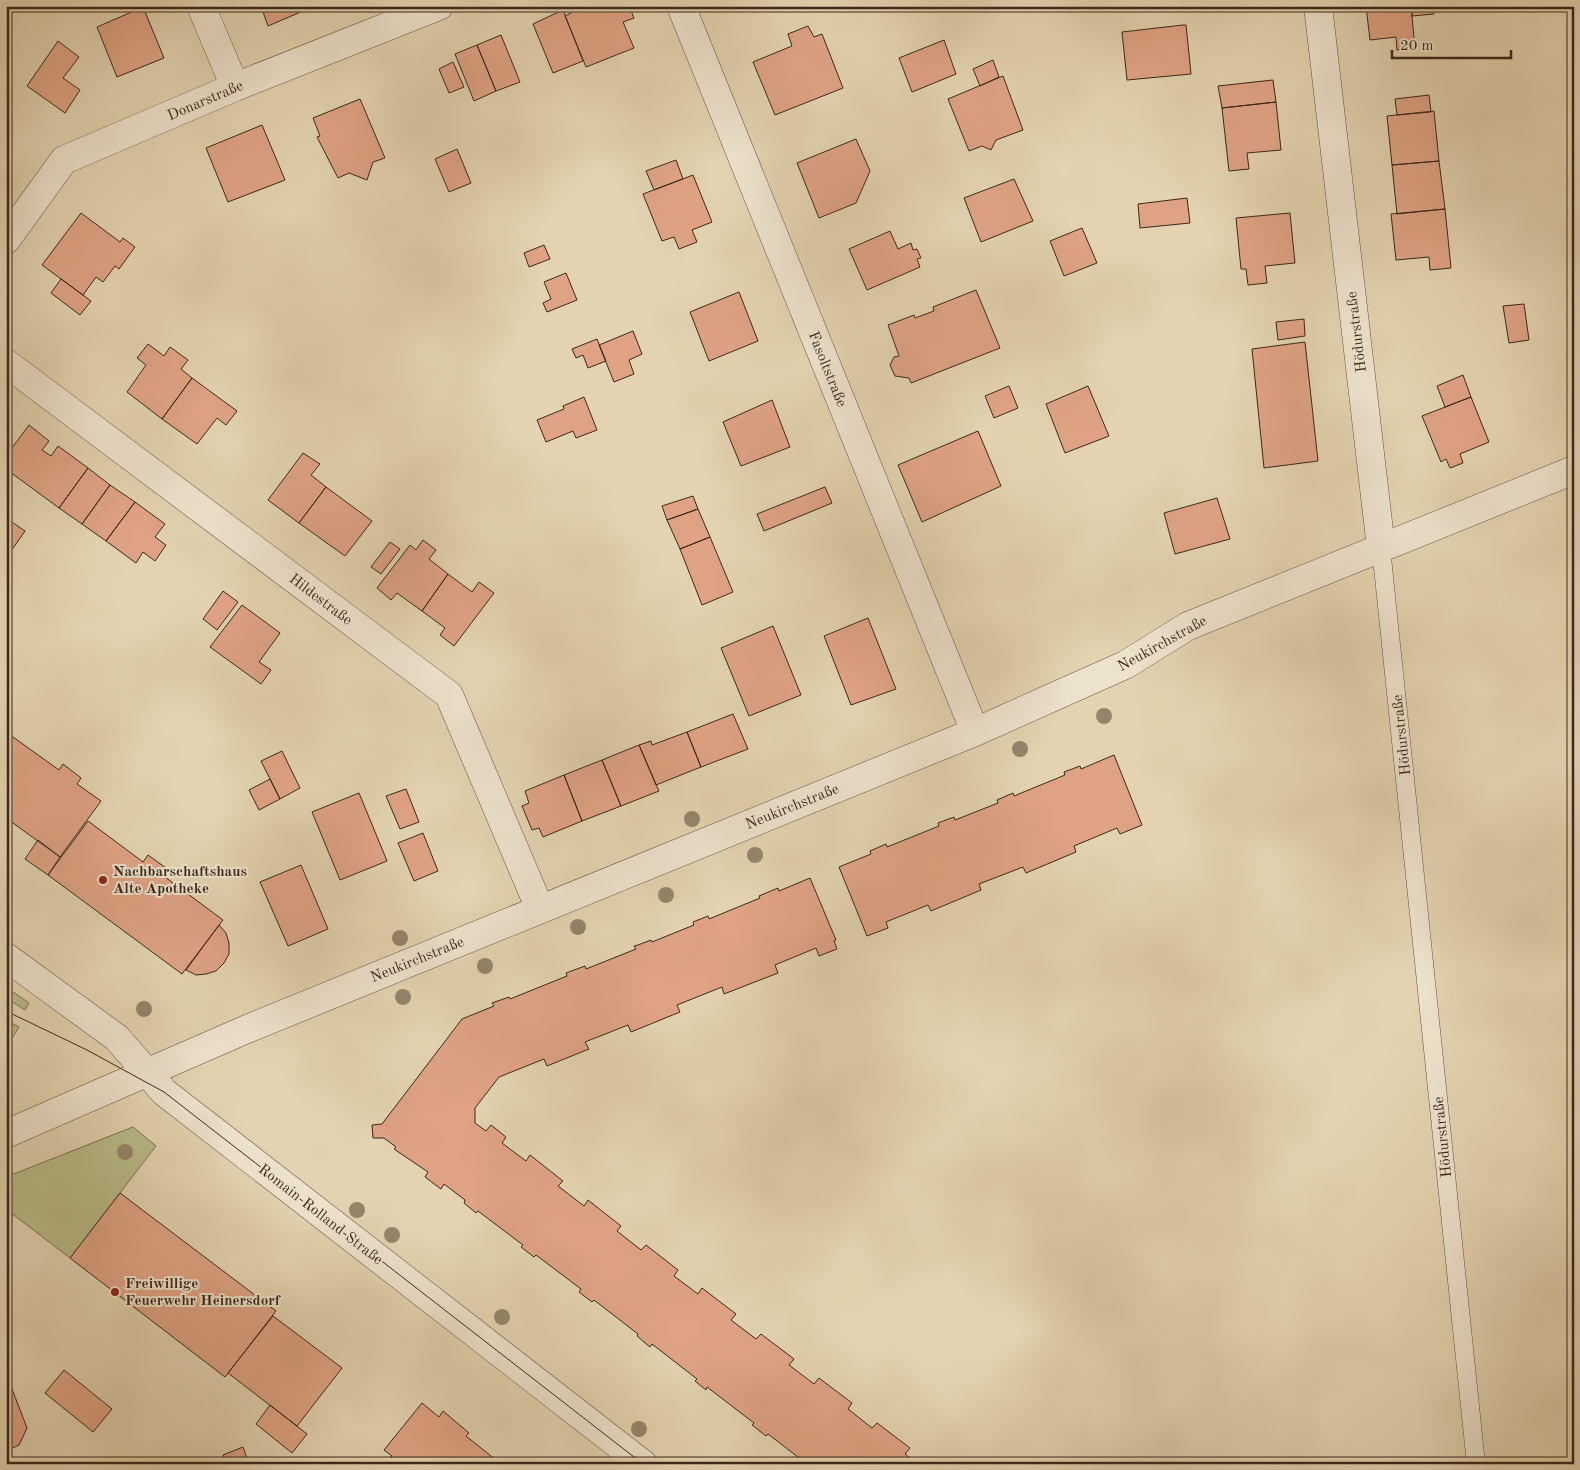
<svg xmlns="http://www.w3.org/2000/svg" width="1580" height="1470" viewBox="0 0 1580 1470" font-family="'Old Standard TT',serif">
<rect width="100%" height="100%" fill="#e3d3b0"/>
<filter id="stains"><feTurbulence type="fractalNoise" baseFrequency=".004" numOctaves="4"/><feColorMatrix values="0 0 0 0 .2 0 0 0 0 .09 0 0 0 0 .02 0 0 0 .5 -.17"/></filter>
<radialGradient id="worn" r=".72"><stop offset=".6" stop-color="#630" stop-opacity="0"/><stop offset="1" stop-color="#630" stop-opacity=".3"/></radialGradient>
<path fill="#b8bb88" stroke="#7a7252" d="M 6,987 L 29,1003 L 25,1010 L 6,998 Z
M 6,1020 L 19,1027 L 11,1040 L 6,1037 Z
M 133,1127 L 156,1146 L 70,1258 L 6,1209 L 6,1177 Z"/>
<path fill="#dfa384" stroke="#3b281c" d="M 261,6 L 309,6 L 310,8 L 268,26 Z
M 573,6 L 629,6 L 634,18 L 623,22 L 634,48 L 586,67 L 565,16 L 571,13 Z
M 1366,6 L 1411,6 L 1415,48 L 1397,50 L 1396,37 L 1370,40 Z
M 1411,6 L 1433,6 L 1434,14 L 1412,16 Z
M 143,7 L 164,58 L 117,77 L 97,27 Z
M 563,10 L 583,61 L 553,73 L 533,24 Z
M 1183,25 L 1186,25 L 1191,74 L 1127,80 L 1122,32 Z
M 808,26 L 814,37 L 822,34 L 843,88 L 775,115 L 753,62 L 792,46 L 788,34 Z
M 501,35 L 520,82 L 496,91 L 477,45 Z
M 944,40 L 956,74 L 912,92 L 899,58 Z
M 58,41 L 79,57 L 63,78 L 80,90 L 65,113 L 27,86 Z
M 477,45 L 496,91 L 474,101 L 455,54 Z
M 993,60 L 999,77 L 980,86 L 973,69 Z
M 453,62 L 464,87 L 449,93 L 439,69 Z
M 1003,76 L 1023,130 L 996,140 L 991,150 L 982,146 L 969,151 L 948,99 Z
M 1273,80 L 1276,102 L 1222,108 L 1218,86 Z
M 1429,95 L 1431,112 L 1397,115 L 1395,99 Z
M 360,99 L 385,158 L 373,162 L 367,180 L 349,173 L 338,178 L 317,137 L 320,136 L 313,118 Z
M 1276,102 L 1281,150 L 1247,153 L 1249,169 L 1229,171 L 1222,108 Z
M 1434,111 L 1439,161 L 1392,165 L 1387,116 Z
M 262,125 L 285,180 L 228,202 L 206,148 Z
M 856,139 L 870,171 L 856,203 L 819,218 L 797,163 Z
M 457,149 L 471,183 L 449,192 L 435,159 Z
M 676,160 L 683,179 L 654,190 L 646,171 Z
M 1439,161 L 1445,209 L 1397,214 L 1392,165 Z
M 693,175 L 712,222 L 692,230 L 697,242 L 679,249 L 674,237 L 662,241 L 643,194 Z
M 1014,179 L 1033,221 L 981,242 L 964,198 Z
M 1187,198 L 1190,223 L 1140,228 L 1138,204 Z
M 1445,209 L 1451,268 L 1430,270 L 1429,257 L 1396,260 L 1391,214 Z
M 81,213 L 120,242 L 123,238 L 135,247 L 119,269 L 115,266 L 103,282 L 96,277 L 83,295 L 42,265 Z
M 1290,213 L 1295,263 L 1265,266 L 1267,283 L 1248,285 L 1246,269 L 1241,269 L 1236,218 Z
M 1082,228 L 1097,263 L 1064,276 L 1050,241 Z
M 890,231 L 898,249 L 911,243 L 913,250 L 917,249 L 921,258 L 917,259 L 920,267 L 867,290 L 849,249 Z
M 544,245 L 550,259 L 529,267 L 524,253 Z
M 566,273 L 577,300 L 547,312 L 543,303 L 551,299 L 544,282 Z
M 61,279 L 91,301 L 80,315 L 51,293 Z
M 976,290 L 1000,348 L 911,383 L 909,378 L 895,376 L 890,365 L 894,357 L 899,356 L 888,325 L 914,315 L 915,318 L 934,311 L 933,307 Z
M 739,292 L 758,341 L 709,361 L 690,312 Z
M 1524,304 L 1529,340 L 1509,343 L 1503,306 Z
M 1304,319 L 1305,336 L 1278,340 L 1276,322 Z
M 633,331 L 642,354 L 629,360 L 634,374 L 614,382 L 599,345 Z
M 597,339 L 606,361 L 588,368 L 583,355 L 576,358 L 572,349 Z
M 1305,342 L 1318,461 L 1264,468 L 1252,349 Z
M 148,344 L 164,356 L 170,347 L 188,360 L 181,369 L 192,378 L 162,419 L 127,392 L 146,365 L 137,358 Z
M 1463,375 L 1471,397 L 1445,407 L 1437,386 Z
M 192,378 L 237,411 L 226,425 L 217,418 L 197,444 L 162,419 Z
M 1009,386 L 1018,408 L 994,418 L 985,396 Z
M 1088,386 L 1109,436 L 1065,453 L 1046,404 Z
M 584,397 L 597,430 L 576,438 L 573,431 L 546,442 L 537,420 L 564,409 L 563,406 Z
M 1471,397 L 1489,442 L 1460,454 L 1463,463 L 1450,468 L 1446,459 L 1441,462 L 1422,416 Z
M 772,400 L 790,447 L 741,466 L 723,422 Z
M 29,425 L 49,441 L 42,450 L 51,456 L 58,446 L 88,468 L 59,508 L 6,469 L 6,456 Z
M 978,431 L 1001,486 L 922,522 L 898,465 Z
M 303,453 L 320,464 L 311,475 L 326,487 L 299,523 L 268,500 Z
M 88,468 L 110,485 L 82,524 L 59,508 Z
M 110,485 L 135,502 L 106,541 L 82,524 Z
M 326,487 L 372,521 L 345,556 L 299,523 Z
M 825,487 L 832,503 L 764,531 L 757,514 Z
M 693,496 L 698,509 L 667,520 L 662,506 Z
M 1217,498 L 1230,539 L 1175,554 L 1164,513 Z
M 135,502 L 165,524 L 155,537 L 166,545 L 155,561 L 143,552 L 136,563 L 106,541 Z
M 698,509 L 710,537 L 680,549 L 667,520 Z
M 6,518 L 25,531 L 11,551 L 6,548 Z
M 710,537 L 733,592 L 702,605 L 680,549 Z
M 423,540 L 436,550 L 429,559 L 448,574 L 422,611 L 397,593 L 391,600 L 377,588 L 410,545 L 416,550 Z
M 390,542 L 400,549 L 381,574 L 371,567 Z
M 448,574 L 472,592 L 479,582 L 494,593 L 454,646 L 440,635 L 445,628 L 422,611 Z
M 223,591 L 238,602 L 217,630 L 203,619 Z
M 242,605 L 280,633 L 259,662 L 271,670 L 261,684 L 210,647 Z
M 868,618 L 896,689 L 851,705 L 824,636 Z
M 773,626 L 801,695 L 749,716 L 721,648 Z
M 733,714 L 748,749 L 701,767 L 687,732 Z
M 6,732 L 59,770 L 63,764 L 81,778 L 77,784 L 101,801 L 60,857 L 6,818 Z
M 687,732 L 701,767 L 656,785 L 639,745 L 651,741 L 652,745 Z
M 639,745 L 659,791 L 621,806 L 602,760 Z
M 282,751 L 300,788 L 280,799 L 261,761 Z
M 1114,755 L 1142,825 L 1120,834 L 1117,828 L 1074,846 L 1076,852 L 1026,873 L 1023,867 L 979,884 L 981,890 L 931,911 L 928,905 L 886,922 L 888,928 L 867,936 L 839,867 L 871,854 L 870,851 L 886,844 L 887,847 L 939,826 L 938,823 L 954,817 L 955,820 L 998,803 L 997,800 L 1013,793 L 1014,796 L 1065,775 L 1064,772 L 1080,766 L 1081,769 Z
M 602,760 L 621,806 L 582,821 L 564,775 Z
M 564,775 L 582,821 L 543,837 L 539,828 L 532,830 L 522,806 L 529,803 L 525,791 Z
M 270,779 L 280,799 L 259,810 L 249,790 Z
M 406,789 L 419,822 L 400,829 L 386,796 Z
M 359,793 L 387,861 L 340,880 L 312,812 Z
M 88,821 L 143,862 L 148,855 L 166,868 L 161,874 L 223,920 L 182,974 L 48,875 Z
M 423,833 L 438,871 L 414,881 L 398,843 Z
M 38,840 L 60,857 L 48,875 L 25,859 Z
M 301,865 L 328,929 L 288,946 L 260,882 Z
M 810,878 L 836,940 L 834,941 L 837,949 L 819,956 L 816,948 L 775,965 L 778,973 L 724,994 L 722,987 L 677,1005 L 680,1012 L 631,1032 L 628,1025 L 585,1042 L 589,1049 L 547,1066 L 544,1059 L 499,1077 L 475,1108 L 475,1123 L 486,1131 L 491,1125 L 506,1137 L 502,1143 L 526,1161 L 530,1155 L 563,1181 L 558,1186 L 584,1206 L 588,1200 L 621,1226 L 617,1231 L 641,1250 L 646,1245 L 678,1270 L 674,1276 L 698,1294 L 702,1288 L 736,1314 L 731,1320 L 756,1339 L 761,1334 L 794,1359 L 789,1365 L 814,1384 L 819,1378 L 852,1403 L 848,1409 L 872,1428 L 877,1423 L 910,1448 L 905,1454 L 917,1464 L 807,1464 L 768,1434 L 766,1436 L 752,1425 L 754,1423 L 707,1387 L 706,1390 L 695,1381 L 697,1379 L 652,1344 L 650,1347 L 637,1336 L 638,1334 L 594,1300 L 592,1302 L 579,1292 L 581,1289 L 536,1255 L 534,1257 L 521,1247 L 523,1245 L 478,1211 L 476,1213 L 464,1203 L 465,1200 L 444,1184 L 441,1189 L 425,1177 L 428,1172 L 394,1149 L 396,1147 L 384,1138 L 373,1138 L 372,1125 L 382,1124 L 462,1019 L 494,1006 L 492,1003 L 509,997 L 510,999 L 567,976 L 566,973 L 585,966 L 586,969 L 636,949 L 634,946 L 638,945 L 651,940 L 652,942 L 694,925 L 693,922 L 708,916 L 709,919 L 760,898 L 759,896 L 778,888 L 779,891 Z
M 219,925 L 226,933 L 229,943 L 229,954 L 224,963 L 216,971 L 206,974 L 196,975 L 186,970 Z
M 120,1193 L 276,1311 L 225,1377 L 70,1258 Z
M 273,1316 L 342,1368 L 297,1426 L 228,1373 Z
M 64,1370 L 112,1409 L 93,1432 L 45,1393 Z
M 7,1376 L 27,1428 L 19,1445 L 6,1451 Z
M 422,1403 L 439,1417 L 443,1411 L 469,1433 L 466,1436 L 501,1464 L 386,1464 L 392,1456 L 384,1450 Z
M 270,1405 L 307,1434 L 292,1453 L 256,1424 Z
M 243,1447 L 249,1464 L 227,1464 L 223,1455 Z"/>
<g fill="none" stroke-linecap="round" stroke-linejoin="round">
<g stroke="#655341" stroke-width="19">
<path id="lane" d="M 1381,548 L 1476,1464"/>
</g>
<g stroke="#655341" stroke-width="29">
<path id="street" d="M 201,6 L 235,87
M 681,6 L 975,732
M 1318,6 L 1381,548
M 6,240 L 64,160 L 235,87 L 439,6
M 6,363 L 449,695 L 540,909
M 6,957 L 117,1038 L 164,1092 L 643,1464
M 6,1134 L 247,1029 L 975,732 L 1125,665 L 1188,626 L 1574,470"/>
</g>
<use href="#lane" stroke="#ede2cc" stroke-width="18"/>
<use href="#street" stroke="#ede2cc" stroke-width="28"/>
<path stroke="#3b281c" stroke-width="1" d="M 6,1011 L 87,1050 L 164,1092 L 643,1464"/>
</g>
<g fill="#94856b">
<circle cx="1104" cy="716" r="8"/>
<circle cx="1020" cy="749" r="8"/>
<circle cx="692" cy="819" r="8"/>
<circle cx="755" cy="855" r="8"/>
<circle cx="666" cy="895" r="8"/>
<circle cx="578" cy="927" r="8"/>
<circle cx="400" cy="938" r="8"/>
<circle cx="485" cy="966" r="8"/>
<circle cx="403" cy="997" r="8"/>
<circle cx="144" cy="1009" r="8"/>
<circle cx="125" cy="1152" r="8"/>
<circle cx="357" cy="1210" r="8"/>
<circle cx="392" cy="1235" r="8"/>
<circle cx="502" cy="1317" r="8"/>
<circle cx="639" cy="1429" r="8"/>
</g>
<g fill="#8f2418" stroke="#ede2cc" stroke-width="2">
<circle cx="103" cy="880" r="5"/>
<circle cx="115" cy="1292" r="5"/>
</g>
<g text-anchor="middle" stroke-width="4" stroke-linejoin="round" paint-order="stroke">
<g font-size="15" fill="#3b281c" stroke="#ede2cc">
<text transform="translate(205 100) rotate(-23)" y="5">Donarstraße</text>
<text transform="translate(1356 332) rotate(-97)" y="5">Hödurstraße</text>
<text transform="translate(828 369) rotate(68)" y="5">Fasoltstraße</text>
<text transform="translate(321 599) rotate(37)" y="5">Hildestraße</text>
<text transform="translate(1162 643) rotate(-29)" y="5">Neukirchstraße</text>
<text transform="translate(1401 735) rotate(-96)" y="5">Hödurstraße</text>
<text transform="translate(792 806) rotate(-22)" y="5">Neukirchstraße</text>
<text transform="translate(417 959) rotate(-22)" y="5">Neukirchstraße</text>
<text transform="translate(1442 1137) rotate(-96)" y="5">Hödurstraße</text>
<text transform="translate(321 1214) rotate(38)" y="5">Romain-Rolland-Straße</text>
</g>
<g font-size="15" font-weight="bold" fill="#3b281c" stroke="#ede2cc" text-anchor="start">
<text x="113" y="876">Nachbarschaftshaus<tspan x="113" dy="17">Alte Apotheke</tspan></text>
<text x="125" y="1288">Freiwillige<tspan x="125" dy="17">Feuerwehr Heinersdorf</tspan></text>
</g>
</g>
<rect width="1580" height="1470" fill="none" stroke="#e3d3b0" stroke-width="25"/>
<rect x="8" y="8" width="1565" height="1455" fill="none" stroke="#3b281c" stroke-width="2.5"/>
<rect x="12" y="12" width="1555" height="1445" fill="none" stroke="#3b281c"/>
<path d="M1392 50v8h119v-8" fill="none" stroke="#3b281c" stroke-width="2.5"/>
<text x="1400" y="50" font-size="15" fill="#3b281c" stroke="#ede2cc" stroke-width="4" paint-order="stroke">20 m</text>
<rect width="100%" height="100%" filter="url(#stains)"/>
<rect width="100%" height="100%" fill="url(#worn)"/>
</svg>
